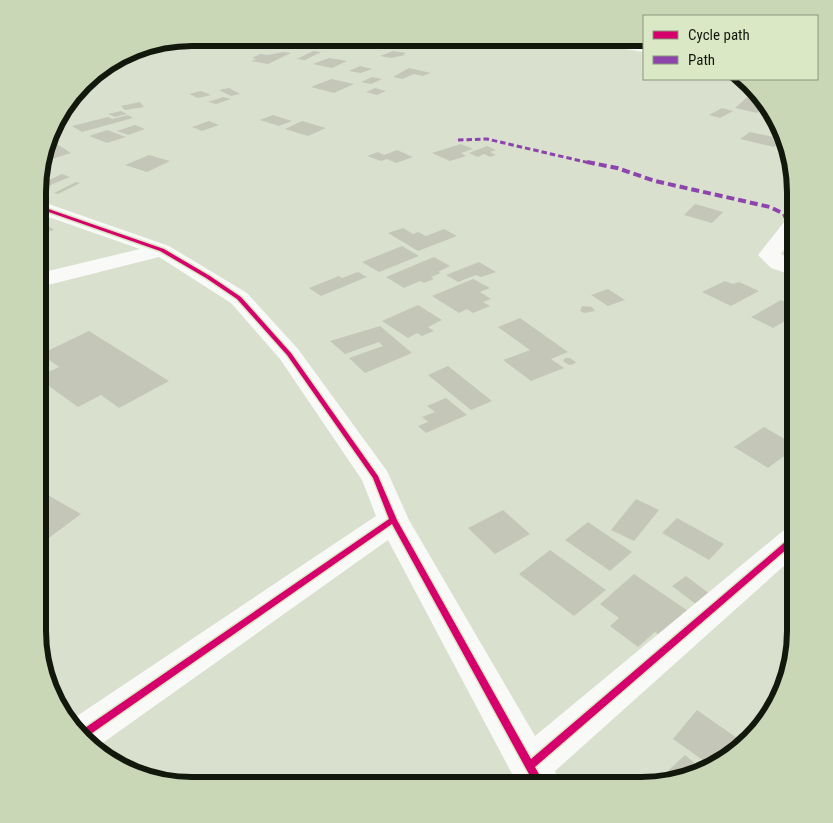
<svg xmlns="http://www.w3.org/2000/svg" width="833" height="823" viewBox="0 0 833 823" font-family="'Roboto Condensed',sans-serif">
<rect width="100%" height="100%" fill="#d9e0ce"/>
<path fill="#c4c7b8" d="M 313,51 L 321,52 L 305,60 L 297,59 Z
M 393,51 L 406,53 L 403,55 L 405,55 L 391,58 L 380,56 Z
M 283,52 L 291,53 L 268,64 L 251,61 L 257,59 L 252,58 L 260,54 L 268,55 Z
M 329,58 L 347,61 L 332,68 L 313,64 Z
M 360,66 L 372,69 L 361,73 L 349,71 Z
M 409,68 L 431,73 L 423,76 L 414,74 L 402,79 L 393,77 Z
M 372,77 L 382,79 L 371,84 L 361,82 Z
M 331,79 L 354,84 L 334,93 L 311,87 Z
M 229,88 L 240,94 L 231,96 L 219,90 Z
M 375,88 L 386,91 L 377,95 L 366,92 Z
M 201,91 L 211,95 L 198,98 L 189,94 Z
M 753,92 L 758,93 L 766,104 L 757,113 L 735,108 Z
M 223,97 L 231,99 L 216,104 L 208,102 Z
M 140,102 L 144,107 L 125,110 L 121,106 Z
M 722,108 L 733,111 L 720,118 L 709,115 Z
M 121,111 L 127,114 L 115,117 L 108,114 Z
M 128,115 L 133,118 L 82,132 L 72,126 L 108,117 L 112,119 Z
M 273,115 L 292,121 L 279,126 L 260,120 Z
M 209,121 L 219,125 L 202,131 L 192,127 Z
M 302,121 L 326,128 L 308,136 L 285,129 Z
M 135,125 L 145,129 L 128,135 L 117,131 Z
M 107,130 L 126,137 L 107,143 L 89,136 Z
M 750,132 L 783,139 L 774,147 L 740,139 Z
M 55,143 L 71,153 L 49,160 L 43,156 L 47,146 Z
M 461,144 L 473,149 L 461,153 L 466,156 L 450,161 L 432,153 Z
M 487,146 L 496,150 L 490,152 L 496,155 L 490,157 L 484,154 L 478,157 L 469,153 Z
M 397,150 L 413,157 L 396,163 L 387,159 L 381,161 L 367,156 L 378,152 L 384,155 Z
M 149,155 L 170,161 L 147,172 L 125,165 Z
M 62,174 L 70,177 L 48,186 L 40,184 Z
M 76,182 L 80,183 L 58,194 L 54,193 Z
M 695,204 L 723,212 L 712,223 L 684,215 Z
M 47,225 L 54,230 L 40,234 L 40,227 Z
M 403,228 L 413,234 L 418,232 L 426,236 L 444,229 L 457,236 L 418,251 L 388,233 Z
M 402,246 L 419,256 L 379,272 L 362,262 Z
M 434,257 L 450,266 L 438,272 L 441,273 L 431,277 L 434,279 L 424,283 L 420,281 L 404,288 L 386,277 Z
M 479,262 L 496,272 L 481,277 L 476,275 L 458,282 L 446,275 Z
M 358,272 L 367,277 L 321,296 L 309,288 L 339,276 L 342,278 Z
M 473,279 L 490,288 L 480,292 L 491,299 L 483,302 L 490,306 L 473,313 L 467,309 L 459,313 L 432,296 Z
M 725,281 L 733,284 L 739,282 L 759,291 L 731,306 L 702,292 Z
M 608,289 L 625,300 L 608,306 L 591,295 Z
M 781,300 L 795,307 L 795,315 L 773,328 L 751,317 Z
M 418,305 L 442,320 L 428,327 L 434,331 L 422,336 L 417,333 L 408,338 L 382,321 Z
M 582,306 L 592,307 L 595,311 L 584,313 L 580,311 Z
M 520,318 L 568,352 L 551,359 L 564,368 L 531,381 L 503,360 L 530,350 L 498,327 Z
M 380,326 L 412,353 L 365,373 L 349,358 L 383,346 L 379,342 L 345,354 L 330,341 Z
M 89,331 L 169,381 L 119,408 L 101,395 L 78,407 L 39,379 L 39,376 L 59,367 L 41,354 Z
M 565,358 L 570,358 L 576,362 L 574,364 L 569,365 L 563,361 Z
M 448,366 L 492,401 L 471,410 L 428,375 Z
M 446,398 L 467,415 L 426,433 L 418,426 L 428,422 L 422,417 L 435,412 L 427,406 Z
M 764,427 L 795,445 L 795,448 L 768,468 L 734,447 Z
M 39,490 L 81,514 L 38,546 Z
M 636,499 L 659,510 L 634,541 L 611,530 Z
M 503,510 L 530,534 L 495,554 L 468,528 Z
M 677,518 L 724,544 L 709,560 L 662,533 Z
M 588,522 L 632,552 L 610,571 L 565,540 Z
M 550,550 L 606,590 L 574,616 L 519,574 Z
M 634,574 L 691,613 L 665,639 L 655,632 L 638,647 L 610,626 L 619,618 L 600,604 Z
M 686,576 L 710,594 L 697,605 L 672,586 Z
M 697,710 L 744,743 L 735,754 L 711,766 L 673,739 Z
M 685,755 L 703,770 L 691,777 L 663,783 L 659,779 Z"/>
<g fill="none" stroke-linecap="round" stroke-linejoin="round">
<path fill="#f9faf8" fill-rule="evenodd" d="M 579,39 L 608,39 L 644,44 L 644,52 L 585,43 Z
M 40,201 L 169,246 L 247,293 L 298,349 L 387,471 L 409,520 L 535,736 L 784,530 L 795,526 L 795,556 L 555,771 L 561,785 L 518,785 L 388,540 L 97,747 L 68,722 L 376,516 L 362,480 L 280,359 L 231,303 L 159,257 L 40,287 L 40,273 L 140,249 L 40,214 Z
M 795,215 L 795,234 L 781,254 L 795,262 L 795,276 L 771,268 L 758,255 L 788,217 Z"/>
<path stroke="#8e44ad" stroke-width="3" stroke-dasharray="5.5 3" stroke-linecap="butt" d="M 458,140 L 487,139 L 594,164"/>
<path stroke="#8e44ad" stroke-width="4" stroke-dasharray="8 4" stroke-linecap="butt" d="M 587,162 L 617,168 L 655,181 L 770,207 L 784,214 L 790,227"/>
<g stroke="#dae8c6" stroke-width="3">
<path id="cycleway" d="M 40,206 L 164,249 L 210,276 L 241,297 L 291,353 L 378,476 L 397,520 L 531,759 L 792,536 L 795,535 L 795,542 L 535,767 L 545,785 L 535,785 L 392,524 L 85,738 L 79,732 L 389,519 L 373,478 L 287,355 L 237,299 L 206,278 L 160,251 L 40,209 Z"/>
</g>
<use href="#cycleway" fill="#d6006c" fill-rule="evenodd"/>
</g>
<path d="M0 0H833V823H0ZM192 46H641A146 146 0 0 1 787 192V631A146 146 0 0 1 641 777H192A146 146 0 0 1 46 631V192A146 146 0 0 1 192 46Z" fill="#cad7b7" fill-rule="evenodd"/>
<path fill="none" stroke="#13180c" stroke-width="6" d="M192 46H641A146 146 0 0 1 787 192V631A146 146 0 0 1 641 777H192A146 146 0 0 1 46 631V192A146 146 0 0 1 192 46Z"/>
<rect x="643" y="15" width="175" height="65" fill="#dae8c6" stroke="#8a957c"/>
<rect x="653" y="31" width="25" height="8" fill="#d6006c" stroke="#8a957c"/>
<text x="688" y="40" font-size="15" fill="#13180c">Cycle path</text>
<rect x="653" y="56" width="25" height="8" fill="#8e44ad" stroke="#8a957c"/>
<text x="688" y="65" font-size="15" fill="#13180c">Path</text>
</svg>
